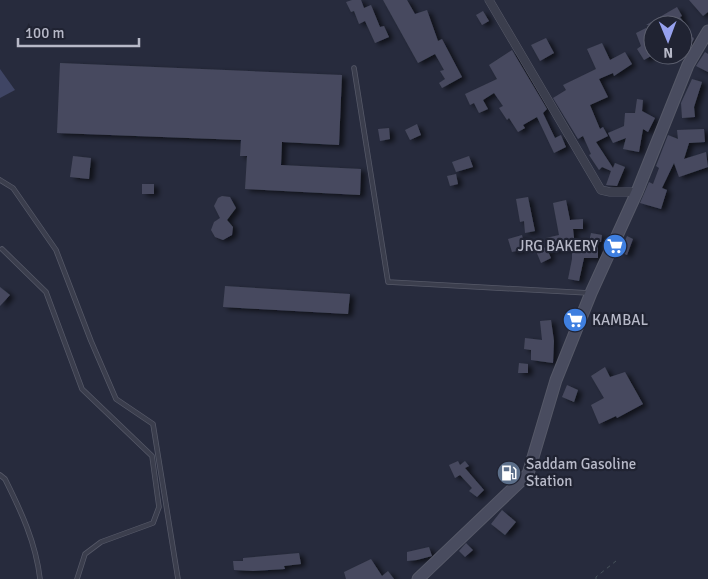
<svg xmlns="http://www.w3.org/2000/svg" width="708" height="579" viewBox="0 0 708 579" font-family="Signika,sans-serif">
<defs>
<filter id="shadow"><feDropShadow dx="4.5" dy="2.5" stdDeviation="2.5" flood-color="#0009"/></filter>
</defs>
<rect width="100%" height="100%" fill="#272b3d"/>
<path fill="#3f4564" d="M 0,69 L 15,90 L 0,98 Z"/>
<path fill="#474a5e" filter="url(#shadow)" d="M 352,0 L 361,0 L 364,8 L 371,5 L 380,27 L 384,26 L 389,37 L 375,43 L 365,21 L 359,24 L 354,11 L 351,12 L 346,2 Z
M 383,0 L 407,0 L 415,14 L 427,10 L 438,41 L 442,39 L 462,77 L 442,88 L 439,83 L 445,79 L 440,71 L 444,70 L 435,54 L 418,63 Z
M 689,0 L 708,0 L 708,12 L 703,16 Z
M 677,7 L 682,16 L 680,17 L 686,25 L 646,25 Z
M 483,11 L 489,21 L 482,25 L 476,15 Z
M 646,28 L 653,44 L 653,55 L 644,60 L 637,49 L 641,46 L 636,33 Z
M 693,37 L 694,39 L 683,56 L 683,43 Z
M 546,38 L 554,53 L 540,61 L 531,45 Z
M 602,43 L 610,60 L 625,52 L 632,64 L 614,76 L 613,73 L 599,79 L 608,97 L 590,105 L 600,129 L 603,127 L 608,136 L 596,142 L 613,168 L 615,163 L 625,167 L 617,186 L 606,185 L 611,171 L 602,167 L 599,170 L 589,155 L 591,154 L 583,136 L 578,139 L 553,98 L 566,90 L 563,85 L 596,69 L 587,49 Z
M 512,50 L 547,109 L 543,113 L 555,138 L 561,135 L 566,147 L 554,153 L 537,117 L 523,125 L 525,128 L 518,132 L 509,118 L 507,120 L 499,108 L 503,106 L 494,93 L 483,100 L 488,109 L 479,113 L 474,103 L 470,105 L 465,94 L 497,79 L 489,65 Z
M 705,52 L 708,54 L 708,72 L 696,66 Z
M 60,63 L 342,75 L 339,145 L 282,142 L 281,165 L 361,169 L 360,195 L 245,189 L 247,156 L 240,156 L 241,140 L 57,133 Z
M 692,79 L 702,82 L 694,107 L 695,117 L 682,118 L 681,103 Z
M 637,99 L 643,100 L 642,111 L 655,118 L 648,132 L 643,129 L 639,152 L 623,149 L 626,138 L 613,143 L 608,133 L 624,126 L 625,113 L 635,113 Z
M 417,124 L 421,135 L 410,140 L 405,130 Z
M 389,128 L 390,139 L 380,141 L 378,129 Z
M 704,129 L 705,142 L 689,143 L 684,159 L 706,152 L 708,167 L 679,177 L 674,163 L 662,188 L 667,190 L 661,209 L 640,203 L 649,182 L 653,184 L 659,168 L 656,166 L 668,135 L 678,139 L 677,130 Z
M 73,156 L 91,158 L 89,179 L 70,177 Z
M 469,156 L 473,167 L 456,172 L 452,162 Z
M 456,174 L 458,184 L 450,186 L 447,176 Z
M 142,184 L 154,184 L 154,194 L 142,194 Z
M 222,196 L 230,197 L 236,208 L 227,220 L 233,227 L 232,235 L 223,240 L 215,237 L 211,230 L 214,222 L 220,218 L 214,206 L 218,198 Z
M 528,197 L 535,231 L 525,233 L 524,221 L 520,222 L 516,199 Z
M 566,200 L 570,220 L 583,219 L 583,229 L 573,229 L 575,246 L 588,246 L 591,233 L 602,235 L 601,242 L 598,242 L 598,258 L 584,258 L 579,281 L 568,279 L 572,259 L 572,248 L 548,251 L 546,238 L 559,235 L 553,203 Z
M 522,235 L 525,249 L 512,252 L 508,239 Z
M 627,236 L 633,239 L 627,255 L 620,252 Z
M 546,247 L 551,258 L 541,263 L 536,251 Z
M 225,286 L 350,294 L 348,314 L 223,307 Z
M 0,287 L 10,295 L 0,306 Z
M 551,320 L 554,341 L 553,363 L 531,360 L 531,350 L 524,349 L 525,338 L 542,340 L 540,321 Z
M 519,363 L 528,364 L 528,373 L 518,373 Z
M 605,367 L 610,377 L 625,372 L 643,404 L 617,418 L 616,416 L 599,424 L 591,405 L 604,398 L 591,376 Z
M 567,385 L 578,390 L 574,402 L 562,397 Z
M 458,461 L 460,465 L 465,461 L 469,466 L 465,468 L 484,490 L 477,497 L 469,491 L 472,488 L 460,475 L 455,478 L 449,465 Z
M 502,510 L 516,522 L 505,535 L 491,524 Z
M 466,543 L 473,550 L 465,557 L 459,551 Z
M 429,547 L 432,556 L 417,560 L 407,561 L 407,552 Z
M 299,553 L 301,564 L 284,566 L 285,569 L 253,571 L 234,570 L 233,561 L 243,561 L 243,558 Z
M 371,559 L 382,576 L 388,571 L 394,579 L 346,579 L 344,572 Z"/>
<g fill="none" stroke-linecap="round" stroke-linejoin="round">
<g stroke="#565968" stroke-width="5.5">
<path id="service" d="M 354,68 L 388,282 L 589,293
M 0,180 L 13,188 L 56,250 L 91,341 L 116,399 L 153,424 L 178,579
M 2,249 L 46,292 L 82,389 L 152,456 L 159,507 L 153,523 L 101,542 L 85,554 L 77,579
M 0,475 L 5,479 C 21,511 36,543 40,579"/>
</g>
<g stroke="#565968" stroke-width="9">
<path id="minor" d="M 489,0 L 601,190 L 610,192 L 637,192"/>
</g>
<g stroke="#565968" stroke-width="13">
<path id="secondary" d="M 418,579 L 528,474 L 556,380 L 591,293 L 637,192 L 688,65 L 708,31"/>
</g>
<path stroke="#47535b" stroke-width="1" stroke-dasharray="4 4" stroke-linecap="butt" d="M 596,579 L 596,577 L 616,561"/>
<use href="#service" stroke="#3b3e4d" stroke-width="4"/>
<use href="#minor" stroke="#3b3e4d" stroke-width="8"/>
<use href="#secondary" stroke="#494c5f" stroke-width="11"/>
</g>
<defs>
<g id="supermarket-disc" transform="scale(1.25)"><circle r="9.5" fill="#3f7fe0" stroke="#202332"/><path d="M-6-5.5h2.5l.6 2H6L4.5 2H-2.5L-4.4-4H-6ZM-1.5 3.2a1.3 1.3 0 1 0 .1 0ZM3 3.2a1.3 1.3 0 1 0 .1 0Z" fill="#fff"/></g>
<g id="fuel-disc" transform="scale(1.25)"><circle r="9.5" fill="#5c6f8a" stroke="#202332"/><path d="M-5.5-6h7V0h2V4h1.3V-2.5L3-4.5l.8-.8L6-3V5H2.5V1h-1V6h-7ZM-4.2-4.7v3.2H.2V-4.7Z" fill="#fff"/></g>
</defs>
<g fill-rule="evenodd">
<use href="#supermarket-disc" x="615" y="246"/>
<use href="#supermarket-disc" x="575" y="320"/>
<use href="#fuel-disc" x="509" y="473"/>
</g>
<g text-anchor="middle" stroke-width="4.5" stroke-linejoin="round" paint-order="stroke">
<g font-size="15" fill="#b7b9c8" stroke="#202332" text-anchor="start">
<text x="598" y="251" text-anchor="end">JRG BAKERY</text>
<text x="592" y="325">KAMBAL</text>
<text x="526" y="469">Saddam Gasoline<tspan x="526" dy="17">Station</tspan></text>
</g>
</g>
<g transform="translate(668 40) rotate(179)"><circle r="24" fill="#202332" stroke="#5c5f6e"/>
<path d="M0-4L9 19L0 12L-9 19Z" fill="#96a1ee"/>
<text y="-8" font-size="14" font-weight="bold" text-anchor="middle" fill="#b7b9c8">N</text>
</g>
<path d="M18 38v8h121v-8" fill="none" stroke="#b7b9c8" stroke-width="2.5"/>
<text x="25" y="38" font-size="15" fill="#b7b9c8" stroke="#202332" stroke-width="4" paint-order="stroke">100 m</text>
</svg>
